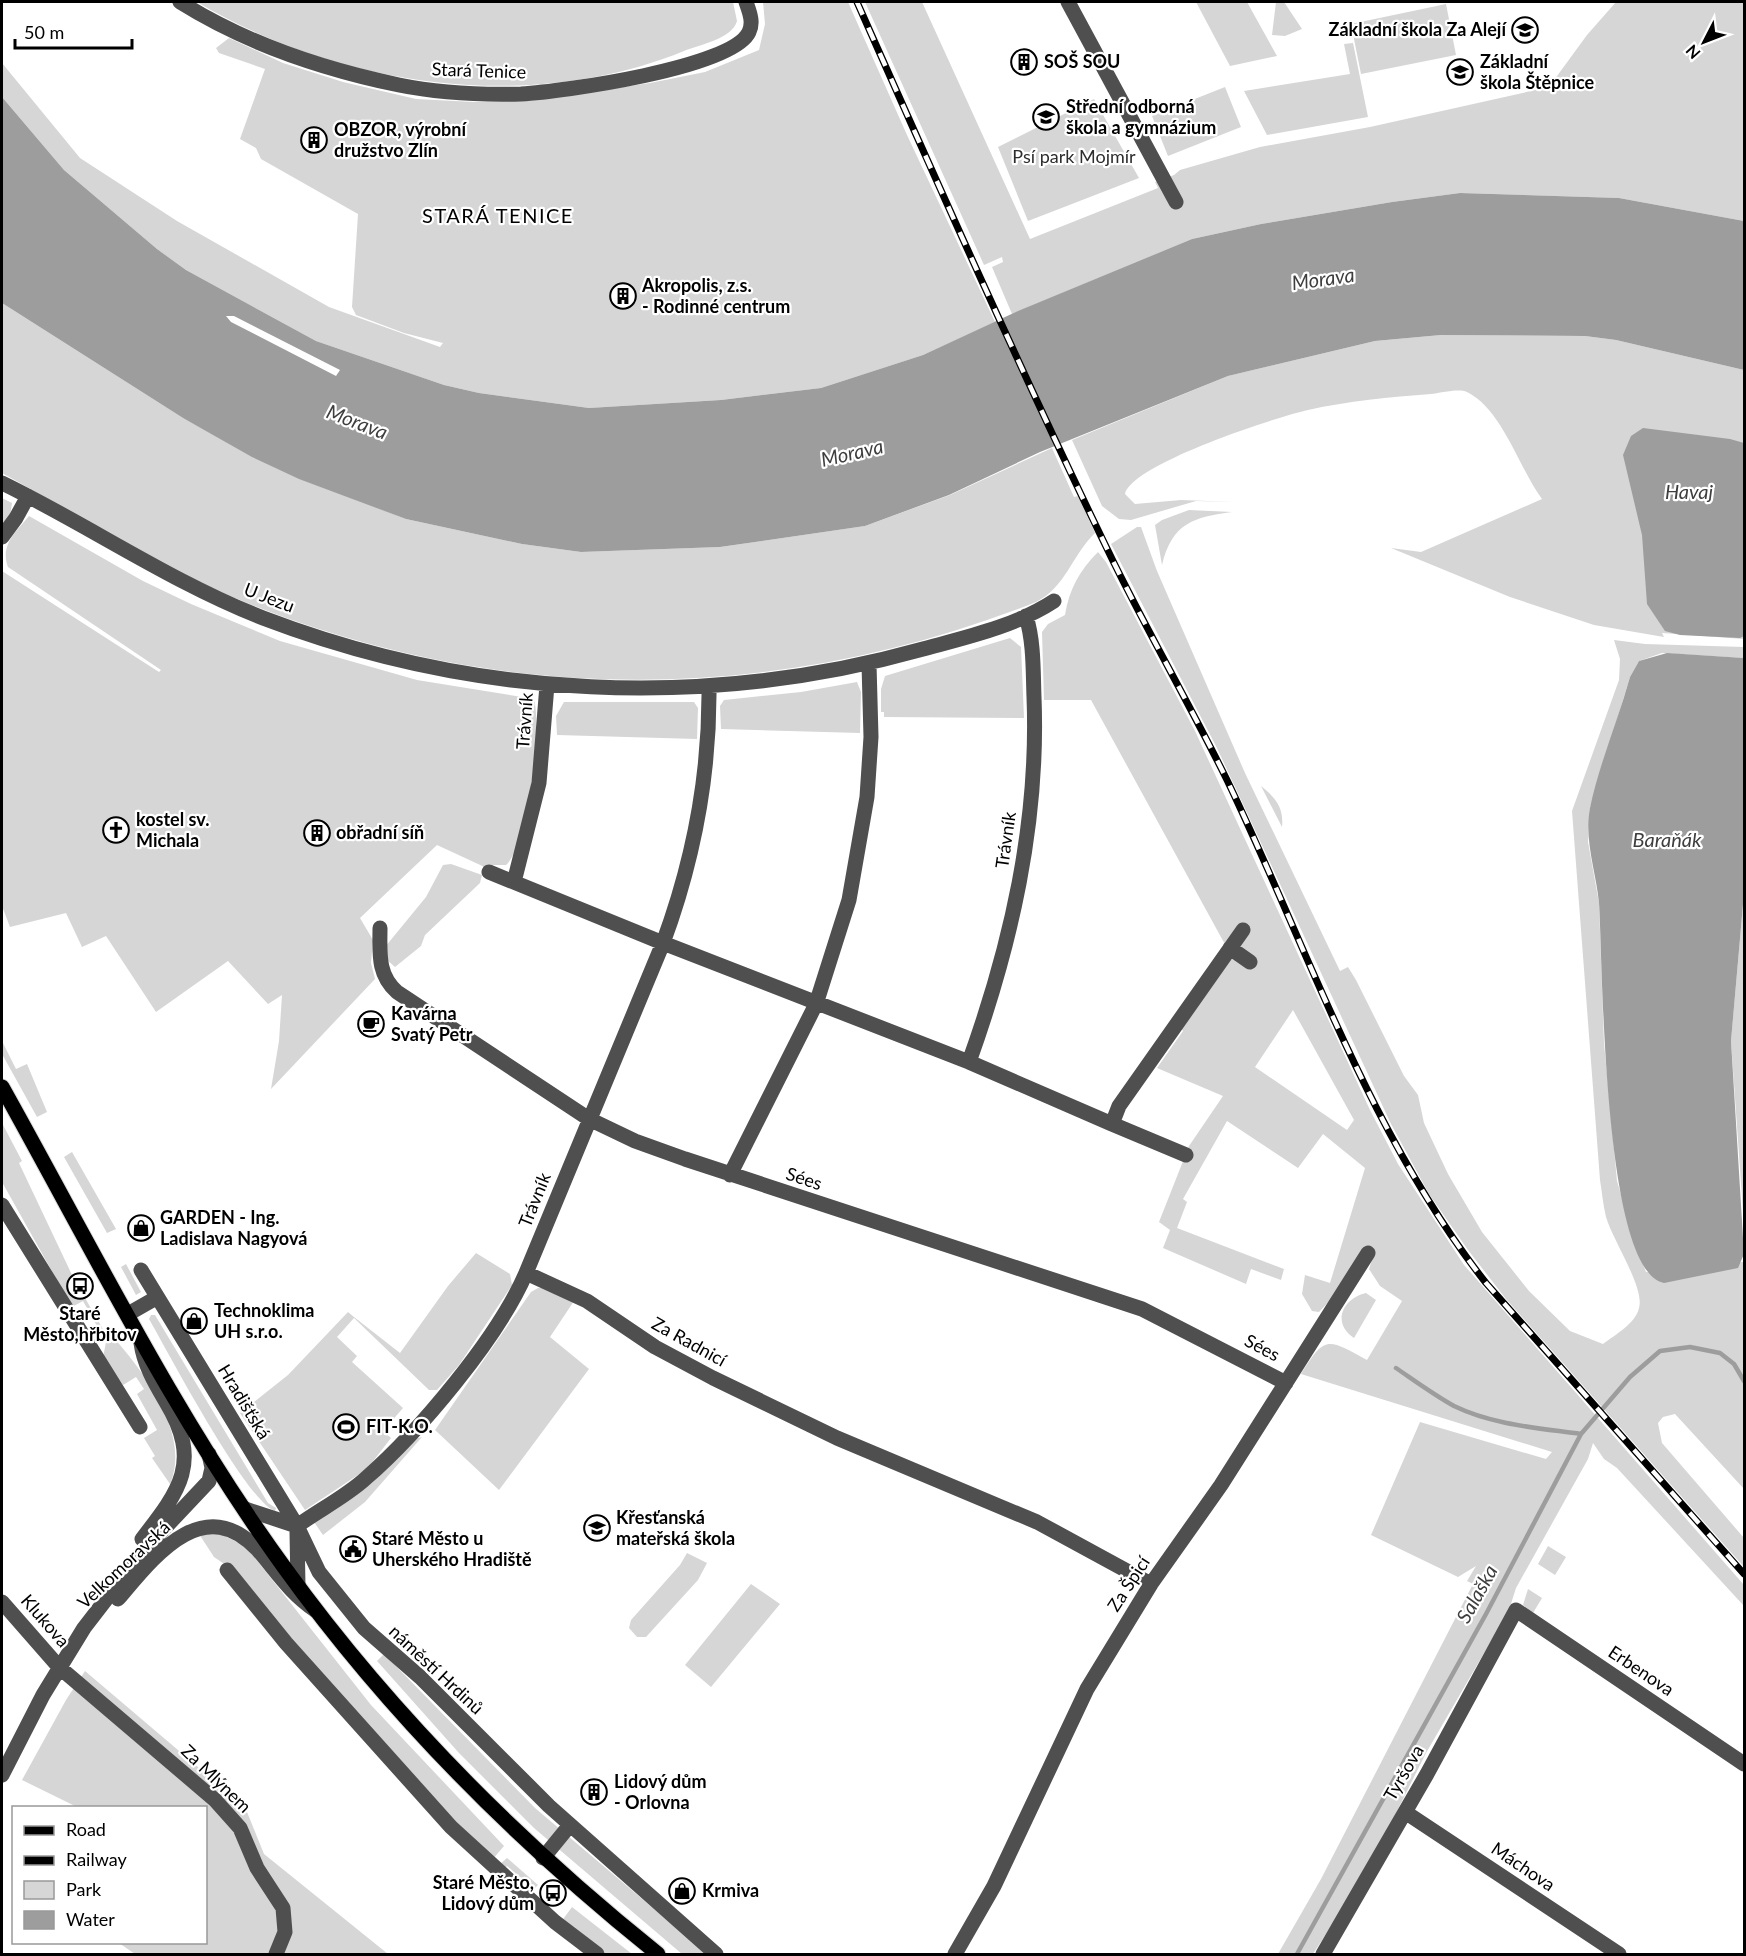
<svg xmlns="http://www.w3.org/2000/svg" width="1746" height="1956" viewBox="0 0 1746 1956" font-family="Lato,sans-serif">
<rect width="100%" height="100%" fill="#fff"/>
<path fill="#d6d6d6" fill-rule="evenodd" d="M 197,2 L 733,2 L 737,21 C 732,39 699,45 684,51 C 527,115 339,86 197,2 Z
M 763,2 L 848,2 L 907,135 L 995,322 L 923,355 L 821,388 L 721,400 L 589,408 L 479,393 L 444,385 L 316,341 L 186,270 L 157,249 L 64,170 L 2,97 L 2,63 L 80,158 L 177,221 L 329,307 L 440,347 L 443,343 L 404,333 L 356,315 L 352,307 L 358,214 L 261,159 L 256,148 L 240,139 L 265,69 L 219,53 L 216,48 L 229,38 L 283,63 L 343,82 L 416,99 L 474,102 L 528,101 L 650,83 L 705,72 L 759,50 L 765,24 Z
M 865,2 L 922,2 L 1030,239 L 1158,188 L 1155,182 L 1174,175 L 1180,170 L 1260,147 L 1370,127 L 1549,87 L 1587,35 L 1616,2 L 1744,2 L 1744,221 L 1619,198 L 1460,193 L 1392,202 L 1261,224 L 1192,239 L 1012,314 L 992,267 L 1003,262 L 1002,257 L 984,265 Z
M 1196,2 L 1247,2 L 1277,56 L 1230,66 Z
M 1276,2 L 1284,2 L 1302,29 L 1285,36 L 1272,35 Z
M 1446,4 L 1456,55 L 1361,74 L 1351,24 Z
M 1353,43 L 1368,117 L 1267,135 L 1244,91 L 1350,74 L 1344,44 Z
M 1225,87 L 1241,127 L 1168,156 L 1152,116 Z
M 1094,99 L 1139,178 L 1028,221 L 998,147 Z
M 2,303 L 183,418 L 276,468 L 406,519 L 522,544 L 581,552 L 720,547 L 865,526 L 950,495 L 1052,448 L 1074,497 L 1078,496 L 1095,533 C 1072,555 1066,587 1036,602 C 780,703 509,707 252,605 C 164,570 84,518 2,473 Z
M 1441,335 L 1585,336 L 1616,340 L 1744,370 L 1744,639 L 1662,633 L 1664,637 L 1594,625 L 1510,597 L 1391,548 L 1421,552 L 1542,499 C 1519,468 1502,409 1467,392 C 1459,388 1440,393 1431,394 C 1390,397 1348,401 1308,410 C 1276,417 1132,464 1125,494 L 1135,504 L 1181,500 L 1236,502 L 1196,501 L 1131,520 L 1119,519 L 1102,506 L 1072,440 L 1228,376 L 1375,341 Z
M 2,498 L 12,503 L 10,516 L 2,526 Z
M 1189,510 L 1232,512 C 1194,517 1172,523 1162,565 L 1155,525 L 1162,520 Z
M 29,516 L 143,581 L 191,604 L 280,641 L 417,680 L 534,699 C 542,728 528,845 506,865 L 493,865 L 491,870 L 437,845 L 360,918 L 373,940 L 371,963 L 375,979 L 271,1089 L 279,1041 L 282,995 L 268,1004 L 228,961 L 156,1012 L 106,936 L 82,947 L 66,913 L 10,927 L 2,906 L 2,571 L 159,672 L 161,670 L 8,567 C 0,545 15,533 29,516 Z
M 1137,527 L 1141,527 L 1157,571 L 1245,773 L 1340,971 L 1348,967 L 1356,980 L 1404,1076 L 1418,1095 L 1424,1123 L 1448,1174 L 1482,1232 L 1529,1291 L 1570,1331 L 1603,1344 C 1615,1335 1636,1323 1639,1308 C 1645,1288 1613,1241 1606,1217 C 1603,1205 1602,1192 1600,1180 L 1572,811 L 1619,680 L 1620,659 L 1614,640 L 1645,644 L 1744,647 L 1744,658 L 1662,653 L 1639,661 L 1630,677 L 1590,808 L 1588,842 L 1599,903 L 1604,1043 L 1617,1181 L 1638,1252 L 1646,1272 L 1743,1262 L 1744,1254 L 1744,1489 L 1675,1414 L 1663,1417 L 1658,1423 L 1662,1443 L 1744,1538 L 1744,1567 L 1506,1299 L 1468,1250 L 1429,1194 L 1391,1124 L 1217,748 L 1111,544 Z
M 1098,552 L 1106,562 L 1195,731 L 1370,1110 L 1398,1164 L 1464,1265 L 1744,1585 L 1744,1606 L 1617,1468 L 1604,1459 L 1593,1443 L 1588,1459 L 1516,1588 L 1509,1610 L 1426,1753 L 1392,1821 L 1340,1912 L 1313,1954 L 1278,1954 L 1321,1879 L 1473,1584 L 1467,1581 L 1476,1566 L 1458,1577 L 1371,1535 L 1420,1422 L 1546,1459 L 1552,1452 L 1301,1374 C 1325,1335 1327,1338 1367,1360 L 1402,1301 L 1380,1286 L 1369,1269 L 1374,1254 L 1319,1312 L 1312,1311 L 1302,1294 L 1305,1275 L 1330,1283 L 1365,1168 L 1323,1134 L 1298,1168 L 1227,1121 L 1183,1199 L 1187,1202 L 1177,1228 L 1284,1269 L 1281,1280 L 1251,1269 L 1246,1284 L 1163,1248 L 1170,1230 L 1159,1222 L 1189,1146 L 1223,1096 L 1157,1068 L 1183,1031 L 1180,1027 L 1229,960 L 1233,959 L 1091,700 L 1044,700 L 1042,632 L 1048,624 L 1065,615 C 1069,589 1080,570 1098,552 ZM 1293,1010 L 1354,1120 L 1347,1130 L 1255,1067 Z
M 1010,638 L 1021,647 L 1024,718 L 884,717 L 884,712 L 881,712 L 881,689 L 885,676 Z
M 857,682 L 861,692 L 860,733 L 721,729 L 720,706 L 724,700 L 801,692 Z
M 564,702 L 694,702 L 698,708 L 697,739 L 557,735 L 556,716 Z
M 1261,786 C 1276,798 1284,808 1282,827 Z
M 451,864 L 482,875 L 480,883 L 425,935 L 421,946 L 395,967 L 386,959 L 385,947 L 426,897 L 443,865 Z
M 1744,893 L 1744,1226 L 1731,1041 Z
M 2,1041 L 16,1069 L 27,1064 L 47,1112 L 37,1117 L 2,1054 Z
M 2,1123 L 22,1161 L 19,1163 L 73,1277 L 104,1331 L 102,1335 L 83,1301 L 72,1307 L 2,1182 Z
M 72,1152 L 116,1229 L 107,1233 L 64,1157 Z
M 476,1253 L 510,1274 L 512,1285 L 459,1365 L 437,1390 L 429,1390 L 354,1318 L 337,1337 L 357,1356 L 352,1362 L 403,1408 L 383,1431 L 391,1438 L 367,1469 L 305,1510 L 240,1413 L 288,1375 L 348,1312 L 354,1317 L 400,1353 L 448,1286 Z
M 126,1264 L 141,1292 L 136,1295 L 121,1267 Z
M 538,1288 L 548,1288 L 574,1301 L 550,1337 L 589,1369 L 499,1490 L 435,1430 L 531,1292 Z
M 1366,1293 L 1376,1300 L 1354,1338 C 1331,1323 1343,1298 1366,1293 Z
M 151,1315 L 155,1315 L 268,1503 L 276,1508 L 275,1511 C 247,1502 168,1352 149,1319 Z
M 108,1331 C 141,1368 192,1433 170,1484 L 152,1458 L 155,1456 L 144,1438 L 157,1430 L 137,1394 L 144,1389 L 136,1377 L 123,1385 L 103,1358 Z
M 422,1437 L 365,1502 L 323,1535 L 314,1522 L 372,1483 L 414,1439 Z
M 217,1532 L 241,1544 L 251,1553 L 371,1705 L 504,1846 L 492,1860 L 454,1825 L 292,1644 L 236,1572 L 214,1557 L 199,1534 Z
M 1548,1546 L 1566,1557 L 1555,1575 L 1538,1564 Z
M 687,1553 L 707,1563 L 698,1580 L 646,1637 L 637,1637 L 629,1628 L 631,1620 L 680,1565 Z
M 751,1584 L 780,1604 L 711,1687 L 685,1665 Z
M 1528,1589 L 1542,1598 L 1533,1613 L 1523,1605 Z
M 384,1654 L 535,1808 L 707,1954 L 682,1954 L 534,1828 L 459,1753 L 377,1661 Z
M 85,1671 L 245,1807 L 264,1854 L 388,1954 L 135,1954 L 119,1943 L 206,1942 L 206,1808 L 77,1807 L 22,1780 L 66,1700 Z
M 507,1858 L 538,1885 L 534,1889 L 507,1866 L 502,1870 L 499,1865 Z
M 572,1907 L 632,1954 L 605,1954 L 561,1922 Z"/>
<path fill="#9d9d9d" d="M 2,97 L 64,170 L 157,249 L 186,270 L 316,341 L 444,385 L 479,393 L 589,408 L 721,400 L 821,388 L 923,355 L 1018,311 L 1192,239 L 1261,224 L 1392,202 L 1460,193 L 1619,198 L 1744,221 L 1744,370 L 1616,340 L 1585,336 L 1441,335 L 1375,341 L 1228,376 L 1040,452 L 949,495 L 865,526 L 720,547 L 581,552 L 522,544 L 406,519 L 299,479 L 252,457 L 183,418 L 2,303 Z
M 1643,428 L 1730,439 L 1744,443 L 1744,636 L 1740,638 L 1680,635 L 1665,631 L 1647,604 L 1642,535 L 1623,455 L 1631,436 Z
M 1667,653 L 1744,658 L 1744,893 L 1731,1041 L 1744,1254 L 1738,1268 L 1664,1283 C 1602,1271 1603,961 1599,903 C 1596,871 1584,841 1590,808 C 1599,764 1618,721 1630,677 L 1639,661 Z"/>
<path fill="#fff" d="M 226,316 L 234,316 L 340,370 L 336,376 L 231,322 Z"/>
<g fill="none" stroke-linecap="round" stroke-linejoin="round">
<path stroke="#9d9d9d" stroke-width="4.5" d="M 1396,1368 C 1415,1381 1434,1395 1454,1406 C 1493,1425 1539,1428 1581,1434
M 1297,1954 L 1486,1614 L 1581,1434 L 1630,1377 L 1660,1351 L 1690,1347 L 1720,1353 L 1734,1364 L 1744,1381"/>
<g stroke="#dbdbdb" stroke-width="17">
<path id="major" d="M 2,1087 C 92,1248 175,1417 284,1567 C 390,1714 517,1841 658,1954"/>
</g>
<path stroke="#4f4f4f" stroke-width="15" d="M 180,2 C 247,44 322,69 399,85 C 438,93 481,95 521,94 C 560,92 733,68 749,32 C 754,22 749,11 746,2
M 1068,2 L 1176,202
M 2,483 C 90,526 171,582 263,618 C 475,699 705,710 923,649 C 967,637 1016,626 1054,601
M 2,537 L 16,518 L 28,496
M 489,872 L 663,943 C 694,859 710,775 709,686
M 514,882 L 539,783 L 547,685
M 380,928 C 380,953 377,974 397,992 L 589,1119 L 635,1141 L 685,1159 L 1142,1309 L 1286,1383
M 1230,948 L 1250,962
M 969,1062 L 1112,1124 L 1119,1106 L 1243,930
M 1112,1124 L 1186,1155
M 730,1175 L 816,1004 L 849,900 L 867,797 L 871,737 L 869,664
M 2,1205 L 140,1427
M 141,1270 L 297,1526 L 319,1572 L 364,1628 L 420,1677 L 549,1806 L 716,1954
M 526,1273 L 663,943 L 969,1062 C 1011,945 1039,823 1034,697 C 1033,671 1034,642 1026,616
M 128,1314 L 156,1298
M 141,1343 C 144,1365 155,1383 166,1402 C 202,1462 180,1490 142,1539
M 245,1509 L 297,1526
M 297,1526 C 319,1510 345,1497 365,1479 C 419,1432 498,1338 526,1273 L 587,1301 L 655,1347 L 713,1378 L 837,1438 L 1037,1522 L 1151,1584
M 297,1532 L 298,1586
M 227,1570 L 286,1643 L 451,1827 L 555,1922 L 597,1954
M 118,1599 C 153,1558 203,1491 258,1550 C 277,1572 290,1593 315,1610
M 2,1602 L 59,1667 L 215,1800 L 240,1828 L 257,1868 L 283,1908 L 285,1932 L 276,1954
M 2,1775 L 43,1695 L 84,1628 L 145,1549 L 209,1481 L 212,1468 L 209,1454
M 1405,1812 L 1619,1954
M 543,1858 L 570,1825
M 955,1954 L 994,1886 L 1087,1689 L 1151,1584 L 1221,1485 L 1368,1253
M 1323,1954 L 1427,1774 L 1516,1610 L 1744,1764"/>
<use href="#major" stroke="#000" stroke-width="15"/>
<g stroke="#000" stroke-width="7">
<path id="rail" d="M 857,2 C 940,189 1024,378 1114,563 C 1150,636 1191,707 1227,780 C 1308,949 1369,1134 1486,1283 L 1744,1574"/>
</g>
<use href="#rail" stroke="#fff" stroke-width="4.5" stroke-dasharray="14" stroke-linecap="butt"/>
</g>
<defs>
<g id="school-ring" transform="scale(1.35)"><circle r="9.5" fill="#fff" stroke="#000" stroke-width="1.5"/><path d="M0-5L7-2L0 1L-7-2ZM-4 1L0 2.5L4 1V4Q0 6-4 4Z" fill="#000"/></g>
<g id="building-ring" transform="scale(1.35)"><circle r="9.5" fill="#fff" stroke="#000" stroke-width="1.5"/><path d="M-4-6H4V6H1V3H-1V6H-4ZM-2.5-4.3h1.7v1.8h-1.7ZM.8-4.3h1.7v1.8H.8ZM-2.5-1h1.7V.8h-1.7ZM.8-1h1.7V.8H.8Z" fill="#000"/></g>
<g id="church-ring" transform="scale(1.35)"><circle r="9.5" fill="#fff" stroke="#000" stroke-width="1.5"/><path d="M-1.2-6h2.4v3.5h3.3v2.4h-3.3V6h-2.4V-.1h-3.3v-2.4h3.3Z" fill="#000"/></g>
<g id="cafe-ring" transform="scale(1.35)"><circle r="9.5" fill="#fff" stroke="#000" stroke-width="1.5"/><path d="M-5.5-4.5H6V0H3Q3 3.5 0 3.5H-2.5Q-5.5 3.5-5.5 0ZM3-3.2v2h1.7v-2ZM-6 4.5H4V6H-6Z" fill="#000"/></g>
<g id="shop-ring" transform="scale(1.35)"><circle r="9.5" fill="#fff" stroke="#000" stroke-width="1.5"/><path d="M-5-2.5h2.3a2.7 3.5 0 0 1 5.4 0H5L5.5 6h-11ZM-1.5-2.5h3a1.5 2.3 0 0 0-3 0Z" fill="#000"/></g>
<g id="bus-ring" transform="scale(1.35)"><circle r="9.5" fill="#fff" stroke="#000" stroke-width="1.5"/><path d="M-5-6H5V4H4V6H2V4H-2V6H-4V4H-5ZM-3.5-4V0h7V-4ZM-3.5 1.2v1.5H-2V1.2ZM2 1.2v1.5H3.5V1.2Z" fill="#000"/></g>
<g id="stadium-ring" transform="scale(1.35)"><circle r="9.5" fill="#fff" stroke="#000" stroke-width="1.5"/><path d="M0-5a6.5 5 0 1 0 0 10a6.5 5 0 1 0 0-10ZM-3.5-1.8h7v3.6h-7Z" fill="#000"/></g>
<g id="civic-ring" transform="scale(1.35)"><circle r="9.5" fill="#fff" stroke="#000" stroke-width="1.5"/><path d="M-.6-6.5H3V-4.5H.6V-3L4-1V1h2V6H-6V1h2V-1L-.6-3ZM-1.2 2.5V6h2.4V2.5Z" fill="#000"/></g>
</defs>
<g fill-rule="evenodd">
<use href="#school-ring" x="1525" y="30"/>
<use href="#building-ring" x="1024" y="62"/>
<use href="#school-ring" x="1460" y="72"/>
<use href="#school-ring" x="1046" y="117"/>
<use href="#building-ring" x="314" y="140"/>
<use href="#building-ring" x="623" y="296"/>
<use href="#church-ring" x="116" y="830"/>
<use href="#building-ring" x="317" y="833"/>
<use href="#cafe-ring" x="371" y="1024"/>
<use href="#shop-ring" x="141" y="1228"/>
<use href="#bus-ring" x="80" y="1286"/>
<use href="#shop-ring" x="194" y="1321"/>
<use href="#stadium-ring" x="346" y="1427"/>
<use href="#school-ring" x="597" y="1528"/>
<use href="#civic-ring" x="353" y="1549"/>
<use href="#building-ring" x="594" y="1792"/>
<use href="#shop-ring" x="682" y="1891"/>
<use href="#bus-ring" x="553" y="1893"/>
</g>
<g text-anchor="middle" stroke-width="4.5" stroke-linejoin="round" paint-order="stroke">
<g font-size="18" font-weight="bold" fill="#000" stroke="#fff" text-anchor="start">
<text x="1506" y="36" text-anchor="end">Základní škola Za Alejí</text>
<text x="1044" y="68">SOŠ SOU</text>
<text x="1480" y="68">Základní<tspan x="1480" dy="21">škola Štěpnice</tspan></text>
<text x="1066" y="113">Střední odborná<tspan x="1066" dy="21">škola a gymnázium</tspan></text>
<text x="334" y="136">OBZOR, výrobní<tspan x="334" dy="21">družstvo Zlín</tspan></text>
<text x="642" y="292">Akropolis, z.s.<tspan x="642" dy="21">- Rodinné centrum</tspan></text>
<text x="136" y="826">kostel sv.<tspan x="136" dy="21">Michala</tspan></text>
<text x="336" y="839">obřadní síň</text>
<text x="391" y="1020">Kavárna<tspan x="391" dy="21">Svatý Petr</tspan></text>
<text x="160" y="1224">GARDEN - Ing.<tspan x="160" dy="21">Ladislava Nagyová</tspan></text>
<text x="214" y="1317">Technoklima<tspan x="214" dy="21">UH s.r.o.</tspan></text>
<text x="80" y="1320" text-anchor="middle">Staré<tspan x="80" dy="21">Město,hřbitov</tspan></text>
<text x="366" y="1433">FIT-K.O.</text>
<text x="616" y="1524">Křesťanská<tspan x="616" dy="21">mateřská škola</tspan></text>
<text x="372" y="1545">Staré Město u<tspan x="372" dy="21">Uherského Hradiště</tspan></text>
<text x="614" y="1788">Lidový dům<tspan x="614" dy="21">- Orlovna</tspan></text>
<text x="534" y="1889" text-anchor="end">Staré Město,<tspan x="534" dy="21">Lidový dům</tspan></text>
<text x="702" y="1897">Krmiva</text>
</g>
<g font-size="18" fill="#000" stroke="#fff">
<text transform="translate(479 71) rotate(2)" y="6">Stará Tenice</text>
<text transform="translate(269 598) rotate(21)" y="6">U Jezu</text>
<text transform="translate(525 721) rotate(-86)" y="6">Trávník</text>
<text transform="translate(1006 840) rotate(-82)" y="6">Trávník</text>
<text transform="translate(804 1179) rotate(18)" y="6">Sées</text>
<text transform="translate(535 1200) rotate(-68)" y="6">Trávník</text>
<text transform="translate(689 1342) rotate(29)" y="6">Za Radnicí</text>
<text transform="translate(1262 1348) rotate(28)" y="6">Sées</text>
<text transform="translate(244 1402) rotate(59)" y="6">Hradišťská</text>
<text transform="translate(124 1565) rotate(-43)" y="6">Velkomoravská</text>
<text transform="translate(1129 1584) rotate(-57)" y="6">Za Špicí</text>
<text transform="translate(45 1621) rotate(49)" y="6">Klukova</text>
<text transform="translate(436 1670) rotate(43)" y="6">náměstí Hrdinů</text>
<text transform="translate(1641 1671) rotate(34)" y="6">Erbenova</text>
<text transform="translate(1404 1773) rotate(-60)" y="6">Tyršova</text>
<text transform="translate(216 1779) rotate(44)" y="6">Za Mlýnem</text>
<text transform="translate(1523 1867) rotate(34)" y="6">Máchova</text>
</g>
<g font-size="18" fill="#2d2d2d" stroke="#fff">
<text x="1074" y="163">Psí park Mojmír</text>
</g>
<g font-size="20" letter-spacing="1.5" fill="#000" stroke="#fff">
<text x="498" y="223">STARÁ TENICE</text>
</g>
<g font-size="20" font-style="italic" fill="#3e3e3e" stroke="#fff">
<text transform="translate(1323 279) rotate(-8)" y="7">Morava</text>
<text transform="translate(357 422) rotate(21)" y="7">Morava</text>
<text transform="translate(852 453) rotate(-13)" y="7">Morava</text>
<text x="1689" y="499">Havaj</text>
<text x="1667" y="847">Baraňák</text>
<text transform="translate(1477 1594) rotate(-61)" y="7">Salaška</text>
</g>
</g>
<rect width="1746" height="1956" fill="none" stroke="#000000" stroke-width="6"/>
<rect x="12" y="1806" width="195" height="138" fill="#ffffff" stroke="#999999" stroke-width="1.5"/>
<rect x="24" y="1826" width="30" height="9" fill="#000000" stroke="#999999" stroke-width="1.5"/>
<text x="66" y="1836" font-size="18" fill="#000000">Road</text>
<rect x="24" y="1856" width="30" height="9" fill="#000000" stroke="#999999" stroke-width="1.5"/>
<text x="66" y="1866" font-size="18" fill="#000000">Railway</text>
<rect x="24" y="1881" width="30" height="18" fill="#d6d6d6" stroke="#999999" stroke-width="1.5"/>
<text x="66" y="1896" font-size="18" fill="#000000">Park</text>
<rect x="24" y="1911" width="30" height="18" fill="#9d9d9d" stroke="#999999" stroke-width="1.5"/>
<text x="66" y="1926" font-size="18" fill="#000000">Water</text>
<g transform="translate(1704 42) rotate(228)" stroke="#ffffff" stroke-width="4.5" paint-order="stroke">
<path d="M0-4.5L10 22L0 15L-10 22Z" fill="#000000"/>
<text y="-9" font-size="16" font-weight="bold" text-anchor="middle" fill="#000000">N</text>
</g>
<path d="M15 39v9h117v-9" fill="none" stroke="#000000" stroke-width="3"/>
<text x="24" y="39" font-size="18" fill="#000000" stroke="#ffffff" stroke-width="4.5" paint-order="stroke">50 m</text>
</svg>
